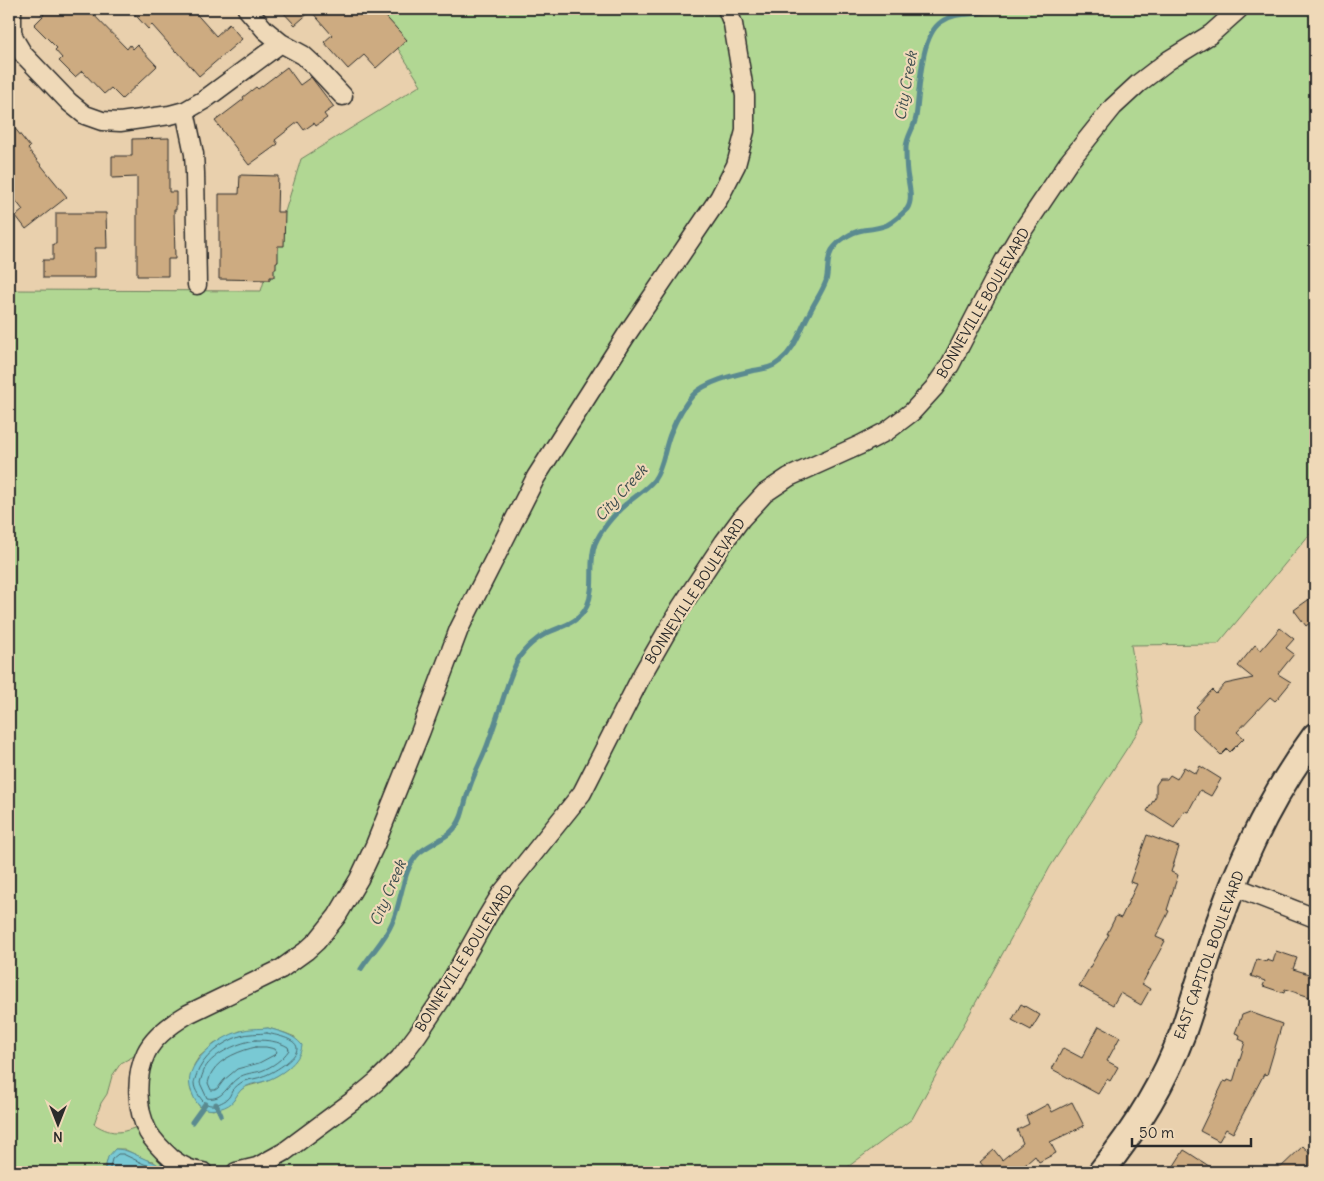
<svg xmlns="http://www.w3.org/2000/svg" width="1324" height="1181" viewBox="0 0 1324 1181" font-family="Delius,sans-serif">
<rect width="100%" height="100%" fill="#e9d0ad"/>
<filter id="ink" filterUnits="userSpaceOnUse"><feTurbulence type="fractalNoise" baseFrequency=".02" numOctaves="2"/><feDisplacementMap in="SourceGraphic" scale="10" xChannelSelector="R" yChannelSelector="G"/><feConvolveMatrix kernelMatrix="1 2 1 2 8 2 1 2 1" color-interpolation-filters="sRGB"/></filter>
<g filter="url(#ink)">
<path fill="#b1d793" stroke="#6e815f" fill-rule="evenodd" d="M 373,9 L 1315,9 L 1315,530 L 1309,535 L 1218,644 L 1131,645 L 1144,722 L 1050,867 L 912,1119 L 841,1172 L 163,1172 L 162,1169 L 153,1161 L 146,1160 L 124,1149 L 115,1149 L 105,1167 L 104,1172 L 9,1172 L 9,290 L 261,291 L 301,159 L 421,85 ZM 268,1028 L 285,1033 L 295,1037 L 291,1065 C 284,1071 276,1077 267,1080 C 252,1087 241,1083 234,1100 L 213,1110 L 199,1106 L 191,1091 L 194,1065 L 199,1057 L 214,1044 L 240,1031 ZM 140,1055 L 145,1124 C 123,1132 115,1137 94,1124 L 101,1103 L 107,1094 L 112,1076 L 121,1063 L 134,1056 Z"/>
<path fill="#79c9d4" stroke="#5a8a90" d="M 268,1028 C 281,1032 293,1034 302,1045 C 301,1062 280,1076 265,1081 C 259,1083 253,1083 247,1086 C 240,1089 238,1094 234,1100 C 229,1108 212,1112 203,1108 C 197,1106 194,1098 192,1093 C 179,1066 218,1037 241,1031 C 249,1028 259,1029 268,1028 Z
M 115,1149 C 126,1149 134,1154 145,1159 C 153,1163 159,1162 163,1172 L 104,1172 L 108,1157 Z"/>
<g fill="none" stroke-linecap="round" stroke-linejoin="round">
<path stroke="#4a6a6f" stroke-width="1" d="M 267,1033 C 274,1035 296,1038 297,1048 C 298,1058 271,1074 263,1076 C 257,1079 250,1079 244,1081 C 240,1083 235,1087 232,1091 C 230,1095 230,1097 226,1100 C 213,1108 205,1107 198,1094 C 196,1091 194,1087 194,1083 C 194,1082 196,1076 196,1076 C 203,1056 221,1043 240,1036 C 249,1033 258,1034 267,1033 Z
M 256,1040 C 267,1040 278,1041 288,1047 L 289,1050 C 283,1059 272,1067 261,1071 C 254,1073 245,1073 238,1078 C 227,1085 223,1101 207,1098 L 200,1083 C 201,1078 203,1073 205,1068 C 214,1053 240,1042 256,1040 Z
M 256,1047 L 266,1047 L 275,1049 L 277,1052 L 274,1055 L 259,1063 L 237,1069 L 224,1080 L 218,1088 L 215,1090 L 211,1090 L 208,1083 C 209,1080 210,1075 212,1072 C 220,1058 242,1050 256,1047 Z
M 109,1172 L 112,1159 L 118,1154 L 123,1154 L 144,1164 L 151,1166 L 158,1172"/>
<path stroke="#5a8a90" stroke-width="5" d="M 361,969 C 371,953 385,940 392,923 C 402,902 402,869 419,853 C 434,840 453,838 461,817 C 464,809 465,801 468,793 C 472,777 481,762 487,746 C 491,735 495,723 499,711 C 505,694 510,673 519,658 C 525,648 537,638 547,633 C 562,626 579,623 587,606 C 596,586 588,563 595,544 C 600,531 615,513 626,504 C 635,496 646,490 654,480 C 664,466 664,448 671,432 C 676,420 684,405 693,395 C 705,382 734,375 751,371 C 761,369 771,369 780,361 C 796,348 799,332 809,314 C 814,303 822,292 826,281 C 829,270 826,260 832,250 C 839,240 851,232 863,230 C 871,229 880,228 887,225 C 894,221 902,214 907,209 C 914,199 908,183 907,172 C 906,164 906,155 906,147 C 907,136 914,128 916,117 C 920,93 919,37 941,22 C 957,10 978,17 995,9
M 216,1104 L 221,1115
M 192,1122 L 205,1104
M 157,1172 L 164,1163"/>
</g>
<path fill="#cdab81" stroke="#2b2b2b" d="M 39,9 L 88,9 L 127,49 L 130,45 L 133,49 L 137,45 L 157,66 L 122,99 L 111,88 L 104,94 L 82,71 L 75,77 L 59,61 L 62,58 L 55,50 L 57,48 L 34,25 L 44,15 Z
M 130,9 L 192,9 L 216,36 L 229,24 L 242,39 L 199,76 L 177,51 L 176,52 L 152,25 L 148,29 Z
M 280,9 L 379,9 L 407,40 L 376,68 L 364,55 L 348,69 L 324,42 L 332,35 L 311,11 L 295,25 Z
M 287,67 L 300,85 L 311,77 L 334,107 L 324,114 L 327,118 L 316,126 L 314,123 L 304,130 L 298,122 L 275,140 L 278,144 L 249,165 L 215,121 L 244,99 L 243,97 L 256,87 L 258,89 Z
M 9,121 L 30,147 L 28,149 L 67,197 L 26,229 L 16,216 L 23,210 L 9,192 Z
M 169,138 L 169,192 L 176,192 L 176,210 L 174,210 L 175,259 L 168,259 L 168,276 L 137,276 L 137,177 L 112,178 L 112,156 L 132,156 L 132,139 Z
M 240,175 L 278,176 L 277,212 L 285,212 L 284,246 L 278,246 L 278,262 L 276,262 L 276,269 L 274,269 L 274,277 L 270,277 L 270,280 L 219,279 L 219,194 L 239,194 Z
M 56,213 L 106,213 L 107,248 L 95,248 L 95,278 L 43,278 L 43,260 L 53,260 L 53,244 L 56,244 Z
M 1315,595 L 1315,619 L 1306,626 L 1294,610 Z
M 1280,628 L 1294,639 L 1286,648 L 1294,654 L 1278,674 L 1291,682 L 1278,698 L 1275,701 L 1270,697 L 1237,732 L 1244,738 L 1230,752 L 1227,749 L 1221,755 L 1193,728 L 1193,715 L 1199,709 L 1196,707 L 1212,690 L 1216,694 L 1225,684 L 1253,678 L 1238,666 L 1255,645 L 1261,650 Z
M 1200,766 L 1221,779 L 1211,796 L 1200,790 L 1188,812 L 1184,811 L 1174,828 L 1147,811 L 1156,796 L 1156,785 L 1160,779 L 1167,779 L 1170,775 L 1177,779 L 1184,767 L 1196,774 Z
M 1147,835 L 1179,847 L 1171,872 L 1178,875 L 1167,910 L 1169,911 L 1156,937 L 1165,941 L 1142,984 L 1150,989 L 1141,1005 L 1120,993 L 1113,1005 L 1079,986 L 1109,934 L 1107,934 L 1116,916 L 1121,918 L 1137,884 L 1130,882 Z
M 1276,951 L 1297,958 L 1293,969 L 1315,976 L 1315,981 L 1310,997 L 1285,989 L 1284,993 L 1263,986 L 1265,981 L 1251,976 L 1257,959 L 1266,962 L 1267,960 L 1273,962 Z
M 1021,1004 L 1040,1015 L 1031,1030 L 1012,1020 Z
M 1250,1012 L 1282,1024 L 1267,1075 L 1264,1074 L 1233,1133 L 1226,1129 L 1219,1141 L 1200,1131 L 1224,1081 L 1227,1082 L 1228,1080 L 1233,1082 L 1245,1042 L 1239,1039 L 1240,1035 L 1235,1033 L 1242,1015 Z
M 1099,1026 L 1120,1037 L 1107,1061 L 1118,1067 L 1110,1081 L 1107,1079 L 1098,1094 L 1052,1069 L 1063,1048 L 1082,1058 Z
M 1072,1102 L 1084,1126 L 1050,1142 L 1056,1153 L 1039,1162 L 1035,1156 L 1017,1172 L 988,1172 L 980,1162 L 994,1150 L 1002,1160 L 1023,1143 L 1017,1130 L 1029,1124 L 1026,1116 L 1048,1104 L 1052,1112 Z
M 1303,1146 L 1315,1159 L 1315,1172 L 1276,1172 Z
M 1184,1150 L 1189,1153 L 1218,1172 L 1170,1172 Z"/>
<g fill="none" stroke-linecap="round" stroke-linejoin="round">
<g stroke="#2b2b2b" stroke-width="21">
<path id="street" d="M 12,9 L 12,31 L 14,39 L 23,54 L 69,102 L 85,115 L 102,121 L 120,122 L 170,115 L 185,111 L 204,100 L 281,43
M 247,9 L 265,30 L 281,43 L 303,55 L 315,66 L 343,96
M 185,111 L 194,154 L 195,173 L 197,285
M 1233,886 L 1315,918
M 203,1172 C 191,1171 180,1165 171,1158 C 162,1150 154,1142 148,1132 C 136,1109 135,1076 146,1053 C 154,1036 173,1023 188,1014 L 281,969 L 306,951 L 317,941 L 337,916 L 359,879 L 375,845 L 420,733 L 459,629 L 536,477 L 627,334 L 719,198 L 736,165 L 745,131 L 745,96 L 733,24 L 727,9
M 236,1172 L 257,1167 L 284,1152 L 358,1097 L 376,1082 L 400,1058 L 418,1034 L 440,1001 L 487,917 L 501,894 L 582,793 L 643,673 L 681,607 L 724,542 L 741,519 L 765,493 L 789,477 L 860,445 L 887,431 L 912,412 L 934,388 L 950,365 L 1004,261 L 1017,239 L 1068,163 L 1113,107 L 1139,83 L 1169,60 L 1211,34 L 1239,9"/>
</g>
<g stroke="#2b2b2b" stroke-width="29">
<path id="secondary" d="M 1101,1172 C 1135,1130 1164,1083 1183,1032 C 1196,994 1207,955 1221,917 C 1244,853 1275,790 1315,736"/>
</g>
<use href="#street" stroke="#efd9b8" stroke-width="18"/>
<use href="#secondary" stroke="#efd9b8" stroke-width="25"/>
</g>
</g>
<g text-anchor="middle" stroke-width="4.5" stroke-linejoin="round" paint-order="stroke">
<g font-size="14" fill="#2b2b2b" stroke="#efd9b8">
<text transform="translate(983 303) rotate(-60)" y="5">BONNEVILLE BOULEVARD</text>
<text transform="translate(695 591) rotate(-57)" y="5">BONNEVILLE BOULEVARD</text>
<text transform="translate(1209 955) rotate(-70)" y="5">EAST CAPITOL BOULEVARD</text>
<text transform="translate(464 958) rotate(-58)" y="5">BONNEVILLE BOULEVARD</text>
</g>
<g font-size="15" font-style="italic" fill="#3b4b4d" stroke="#efd9b8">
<text transform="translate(906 86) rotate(-80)" y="5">City Creek</text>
<text transform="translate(621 493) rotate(-48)" y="5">City Creek</text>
<text transform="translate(388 893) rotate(-67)" y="5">City Creek</text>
</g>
</g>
<rect width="1324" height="1181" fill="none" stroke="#efd9b8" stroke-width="30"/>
<rect x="15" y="15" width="1294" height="1151" fill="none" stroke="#2b2b2b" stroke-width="2" filter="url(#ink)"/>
<g transform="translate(58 1124) rotate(180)" stroke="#efd9b8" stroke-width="4" paint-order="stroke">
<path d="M0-4L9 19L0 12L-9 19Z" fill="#2b2b2b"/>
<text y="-8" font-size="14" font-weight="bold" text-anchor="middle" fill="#2b2b2b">N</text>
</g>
<path d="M1132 1138v8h119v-8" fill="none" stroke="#2b2b2b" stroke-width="2.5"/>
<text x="1139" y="1138" font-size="15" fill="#2b2b2b" stroke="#efd9b8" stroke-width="4" paint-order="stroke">50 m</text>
</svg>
